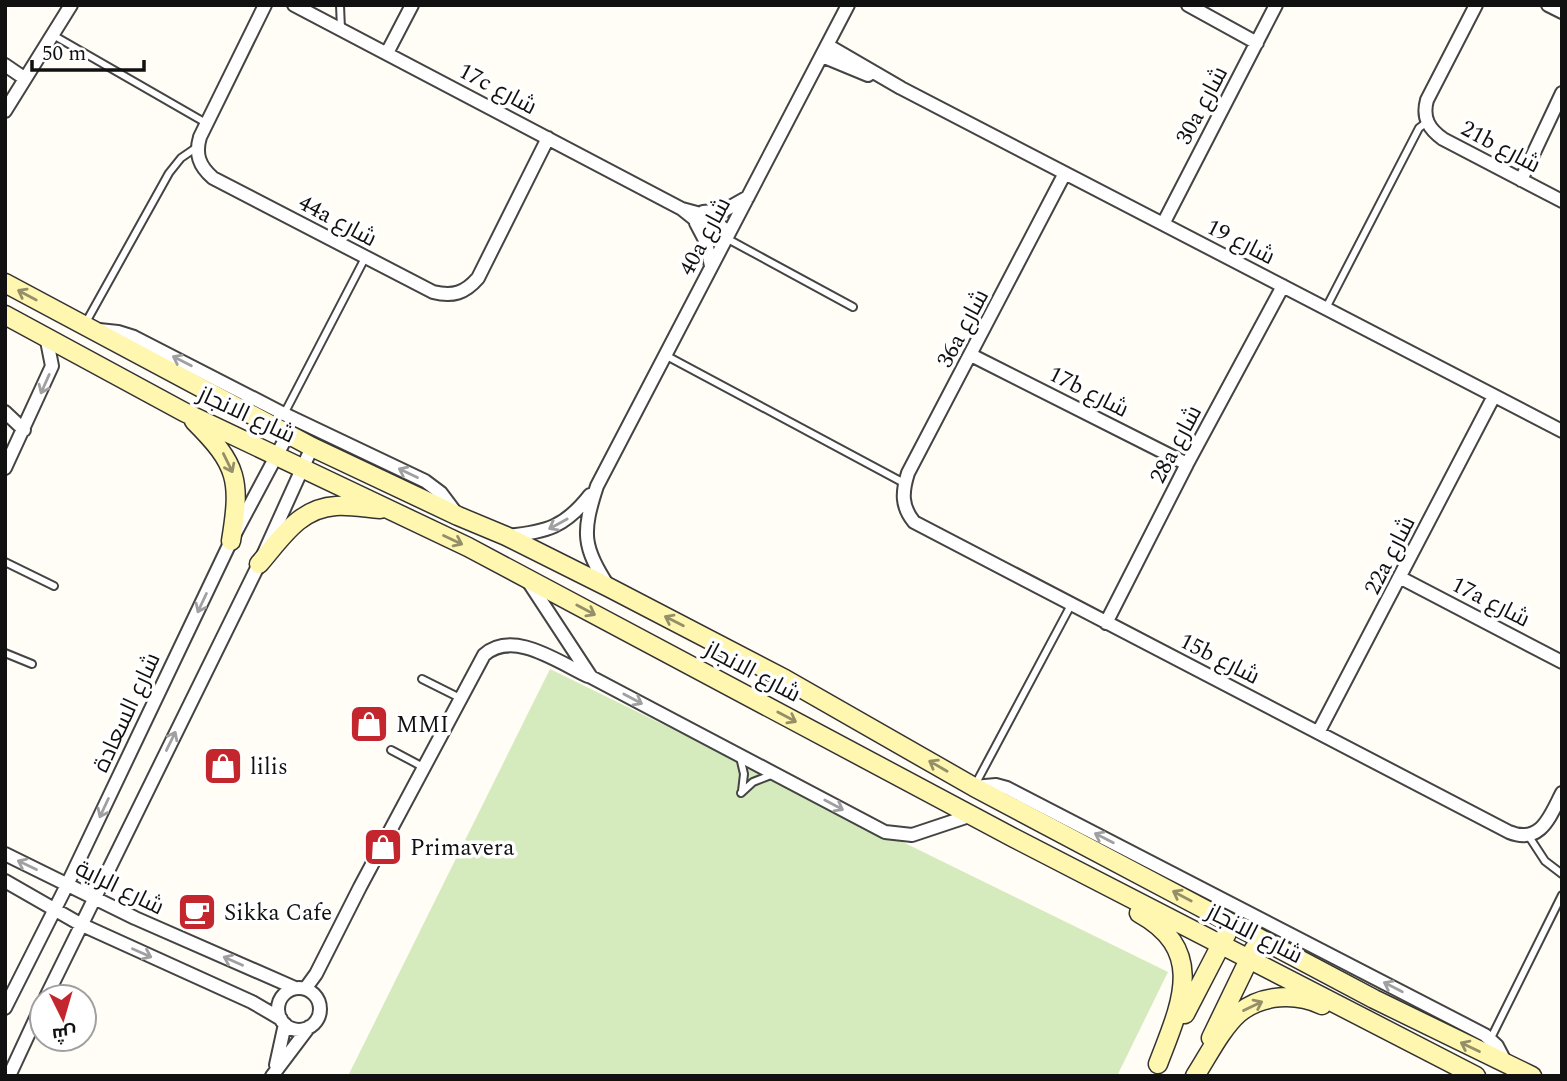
<svg xmlns="http://www.w3.org/2000/svg" width="1567" height="1081" viewBox="0 0 1567 1081" font-family="Spectral,Cairo,serif">
<rect width="100%" height="100%" fill="#fffdf5"/>
<path fill="#d5ebbd" d="M 550,669 L 1168,972 L 1117,1076 L 348,1076 Z"/>
<g fill="none" stroke-linecap="round" stroke-linejoin="round">
<g stroke="#444" stroke-width="10">
<path id="lane" d="M 340,5 L 341,29
M 53,35 L 206,123
M 726,238 L 853,307
M 1326,308 L 1419,128 L 1427,122
M 85,324 L 169,173 L 181,158 L 197,147
M 665,355 L 904,483
M 284,414 L 365,258
M 5,562 L 54,586
M 5,653 L 32,664
M 422,679 L 460,698
M 391,750 L 423,767
M 740,757 L 744,774 L 742,791
M 975,785 L 1071,605
M 741,793 L 753,782 L 771,775
M 1528,835 L 1545,861 L 1562,874
M 1490,1040 L 1562,895"/>
</g>
<g stroke="#444" stroke-width="16">
<path id="street" d="M 265,5 L 200,137 C 195,154 199,166 213,178 L 433,292 C 453,297 465,293 478,278 L 548,138
M 294,5 L 682,209 L 702,225 L 729,233
M 1188,5 L 1257,43
M 1476,5 L 1427,100 C 1422,118 1429,129 1443,139 L 1562,201
M 1548,5 L 1562,12
M 827,45 L 901,88 L 1562,431
M 387,53 L 412,5
M 822,56 L 868,75
M 5,65 L 24,78
M 5,111 L 71,5
M 1065,173 L 908,473 C 902,492 901,506 914,522 L 1509,832 C 1541,845 1550,816 1562,793
M 1521,180 L 1562,93
M 682,209 L 708,216 L 729,233
M 703,212 L 725,210 L 748,197
M 696,223 L 706,242 L 711,266
M 1163,224 L 1276,5
M 99,330 L 118,332 L 134,337 L 284,414 L 425,481 L 441,493 L 456,513
M 971,355 L 1187,464
M 5,412 L 24,430
M 5,468 L 52,366 L 46,336
M 507,536 C 547,532 565,527 590,495
M 1401,578 L 1562,662
M 528,581 L 591,677 L 885,832 L 912,835 L 972,815
M 609,587 C 582,547 582,532 597,486 L 848,5
M 1106,623 L 1187,464 L 1283,286
M 1319,731 L 1494,396
M 974,787 L 996,785 L 1007,788 L 1485,1035 L 1497,1046 L 1507,1065
M 5,854 L 135,918 L 295,988
M 5,881 L 80,924 L 252,1002 L 281,1019
M278 1009a21 21 0 1 1 42 0a21 21 0 1 1-42 0Z
M 305,989 L 316,974 L 360,887 L 484,655 C 513,629 558,662 588,676
M 46,997 L 259,564 L 312,447
M 5,1008 L 67,885 L 231,541 L 288,434
M 276,1065 L 285,1024
M 9,1076 L 42,1005
M 272,1076 L 309,1027"/>
</g>
<g stroke="#333" stroke-width="21">
<path id="secondary" d="M 5,283 L 312,447 L 458,516 L 506,536 L 610,588 L 785,679 L 974,787 L 1374,999 L 1532,1076
M 5,315 L 184,412 L 468,547 L 1014,838 L 1476,1076
M 194,421 C 238,465 241,480 231,541
M 259,564 C 281,539 299,508 336,506 C 350,505 366,508 380,509
M 1139,913 C 1208,951 1180,1006 1158,1064
M 1185,1014 L 1227,933
M 1211,1038 L 1254,949
M 1195,1076 C 1208,1056 1221,1029 1239,1013 C 1262,994 1296,993 1322,1005"/>
</g>
<use href="#lane" stroke="#fff" stroke-width="6"/>
<use href="#street" stroke="#fff" stroke-width="12"/>
<use href="#secondary" stroke="#fff6b0" stroke-width="18"/>
</g>
<defs><path id="oneway-shaft" d="M-6 0H5M1.5-3L5.5 0L1.5 3" fill="none" stroke-width="1.6" stroke-linecap="round" stroke-linejoin="round" transform="scale(1.75)"/></defs>
<g stroke="#948f68">
<use href="#oneway-shaft" transform="translate(27 295) rotate(-152)"/>
<use href="#oneway-shaft" transform="translate(228 463) rotate(64)"/>
<use href="#oneway-shaft" transform="translate(453 540) rotate(25)"/>
<use href="#oneway-shaft" transform="translate(586 610) rotate(28)"/>
<use href="#oneway-shaft" transform="translate(674 621) rotate(-153)"/>
<use href="#oneway-shaft" transform="translate(787 717) rotate(28)"/>
<use href="#oneway-shaft" transform="translate(938 766) rotate(-150)"/>
<use href="#oneway-shaft" transform="translate(1182 896) rotate(-152)"/>
<use href="#oneway-shaft" transform="translate(1253 1006) rotate(-26)"/>
<use href="#oneway-shaft" transform="translate(1470 1047) rotate(-154)"/>
</g>
<g stroke="#a0a0a0">
<use href="#oneway-shaft" transform="translate(182 361) rotate(-153)"/>
<use href="#oneway-shaft" transform="translate(45 384) rotate(114)"/>
<use href="#oneway-shaft" transform="translate(408 473) rotate(-154)"/>
<use href="#oneway-shaft" transform="translate(558 524) rotate(151)"/>
<use href="#oneway-shaft" transform="translate(202 603) rotate(115)"/>
<use href="#oneway-shaft" transform="translate(633 699) rotate(28)"/>
<use href="#oneway-shaft" transform="translate(171 741) rotate(-64)"/>
<use href="#oneway-shaft" transform="translate(834 805) rotate(28)"/>
<use href="#oneway-shaft" transform="translate(104 808) rotate(115)"/>
<use href="#oneway-shaft" transform="translate(1104 838) rotate(-153)"/>
<use href="#oneway-shaft" transform="translate(27 865) rotate(-154)"/>
<use href="#oneway-shaft" transform="translate(142 953) rotate(24)"/>
<use href="#oneway-shaft" transform="translate(233 961) rotate(-156)"/>
<use href="#oneway-shaft" transform="translate(1393 987) rotate(-153)"/>
</g>
<defs>
<g id="shop-square" transform="scale(2.0125)"><rect x="-9" y="-9" width="18" height="18" rx="4" fill="#c4262e" stroke="#fff"/><path d="M-5-2.5h2.3a2.7 3.5 0 0 1 5.4 0H5L5.5 6h-11ZM-1.5-2.5h3a1.5 2.3 0 0 0-3 0Z" fill="#fff"/></g>
<g id="cafe-square" transform="scale(2.0125)"><rect x="-9" y="-9" width="18" height="18" rx="4" fill="#c4262e" stroke="#fff"/><path d="M-5.5-4.5H6V0H3Q3 3.5 0 3.5H-2.5Q-5.5 3.5-5.5 0ZM3-3.2v2h1.7v-2ZM-6 4.5H4V6H-6Z" fill="#fff"/></g>
</defs>
<g fill-rule="evenodd">
<use href="#shop-square" x="369" y="724"/>
<use href="#shop-square" x="223" y="766"/>
<use href="#shop-square" x="383" y="847"/>
<use href="#cafe-square" x="197" y="912"/>
</g>
<g text-anchor="middle" stroke-width="7" stroke-linejoin="round" paint-order="stroke">
<g font-size="23" fill="#111" stroke="#fff">
<text transform="translate(498 88) rotate(28)" y="8">17c شارع</text>
<text transform="translate(1201 105) rotate(-62)" y="8">30a شارع</text>
<text transform="translate(1501 146) rotate(28)" y="8">21b شارع</text>
<text transform="translate(338 220) rotate(28)" y="8">44a شارع</text>
<text transform="translate(704 236) rotate(-62)" y="8">40a شارع</text>
<text transform="translate(1241 241) rotate(27)" y="8">شارع 19</text>
<text transform="translate(962 328) rotate(-62)" y="8">36a شارع</text>
<text transform="translate(1089 391) rotate(27)" y="8">17b شارع</text>
<text transform="translate(247 414) rotate(25)" y="8">شارع الانجاز</text>
<text transform="translate(1175 444) rotate(-62)" y="8">28a شارع</text>
<text transform="translate(1389 555) rotate(-63)" y="8">22a شارع</text>
<text transform="translate(1491 601) rotate(27)" y="8">17a شارع</text>
<text transform="translate(1220 658) rotate(27)" y="8">15b شارع</text>
<text transform="translate(753 671) rotate(28)" y="8">شارع الانجاز</text>
<text transform="translate(126 712) rotate(-65)" y="8">شارع السعادة</text>
<text transform="translate(120 887) rotate(26)" y="8">شارع الراية</text>
<text transform="translate(1255 933) rotate(27)" y="8">شارع الانجاز</text>
</g>
<g font-size="23" fill="#111" stroke="#fff" text-anchor="start">
<text x="396" y="732">MMI</text>
<text x="250" y="774">lilis</text>
<text x="410" y="855">Primavera</text>
<text x="224" y="920">Sikka Cafe</text>
</g>
</g>
<rect width="1567" height="1081" fill="none" stroke="#111111" stroke-width="14"/>
<g transform="translate(63 1018) rotate(175)"><circle r="33" fill="#ffffff" stroke="#a0a0a0" stroke-width="2"/>
<path d="M0-5L12 26L0 18L-12 26Z" fill="#c4262e"/>
<text y="-10" font-size="19" font-weight="bold" text-anchor="middle" fill="#111111">ش</text>
</g>
<path d="M32 60v10h112v-10" fill="none" stroke="#111111" stroke-width="3.5"/>
<text x="42" y="60" font-size="21" fill="#111111" stroke="#ffffff" stroke-width="5" paint-order="stroke">50 m</text>
</svg>
